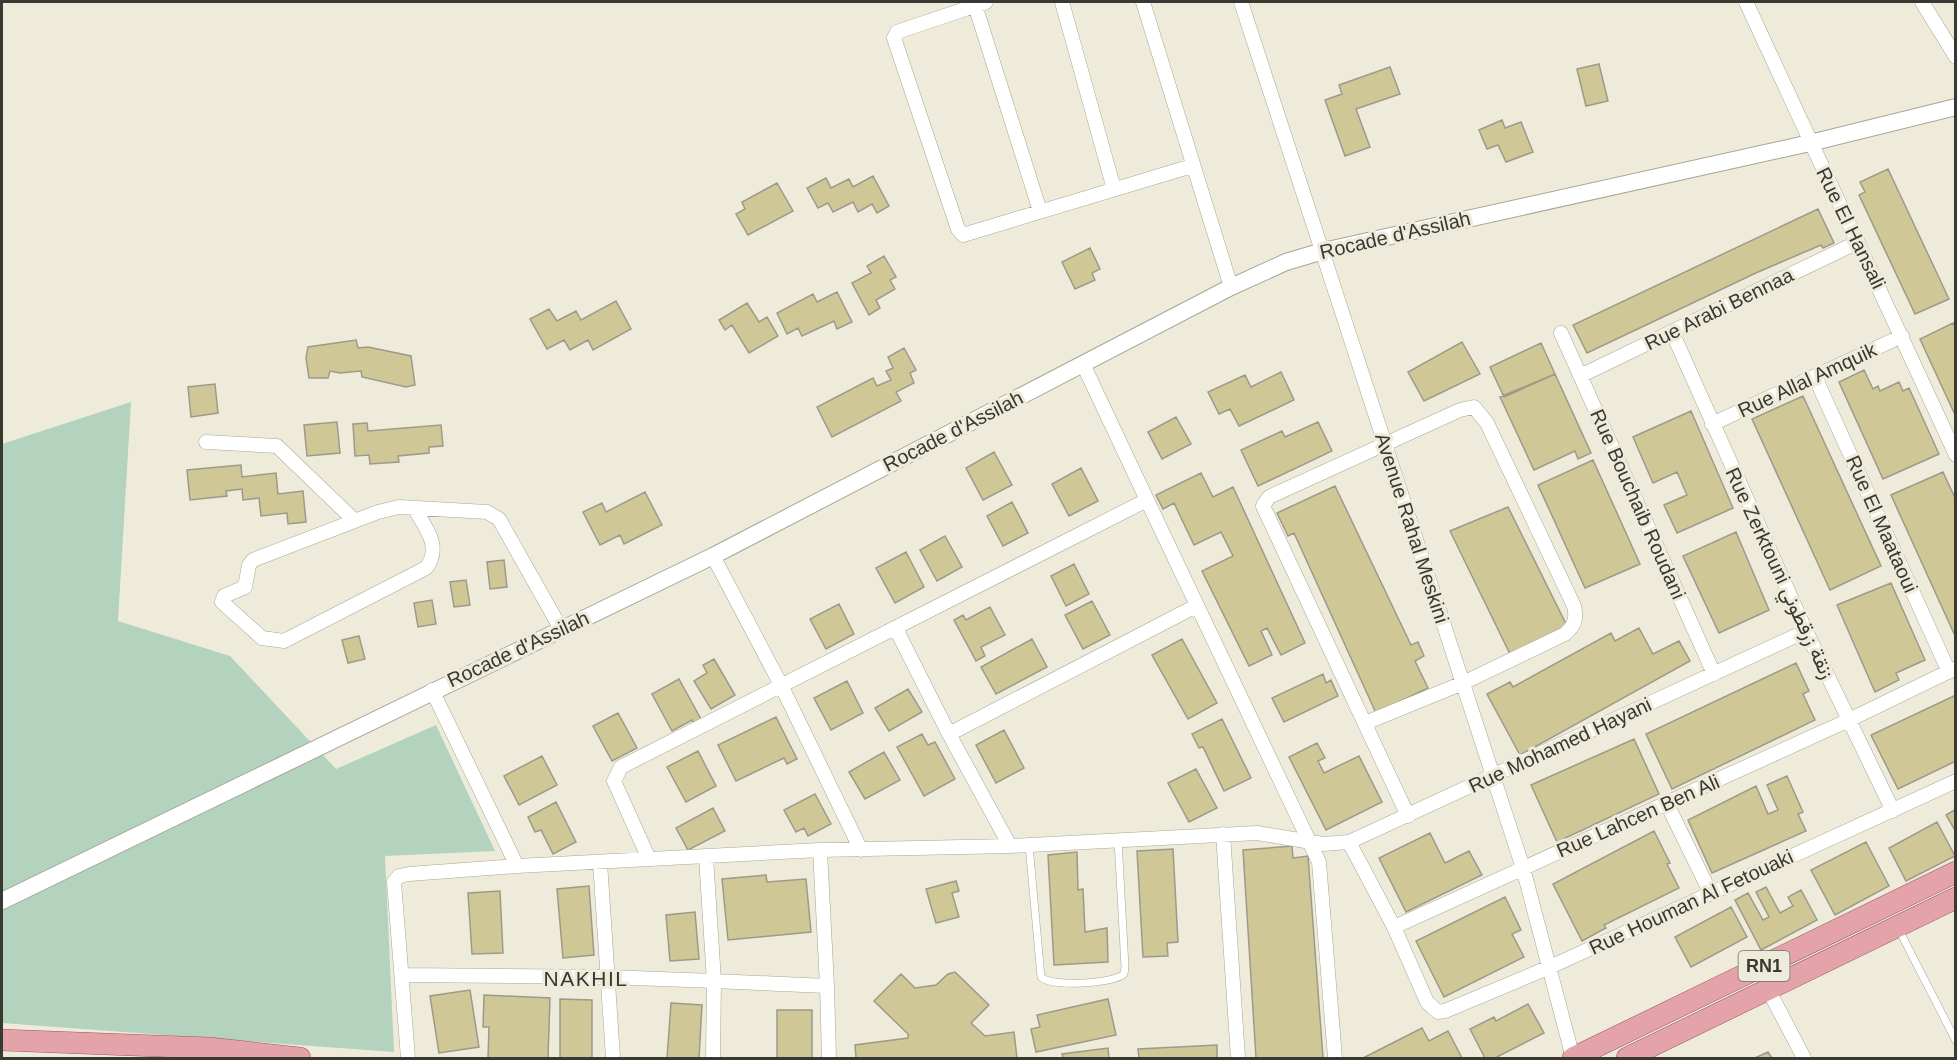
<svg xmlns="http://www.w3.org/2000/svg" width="1957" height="1060" viewBox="0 0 1957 1060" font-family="Helvetica,Vazirmatn,sans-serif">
<rect width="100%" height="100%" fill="#eeebda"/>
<path fill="#b3d3be" d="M 131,402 L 118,621 L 230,656 L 336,769 L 436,725 L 495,851 L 385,856 L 394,1052 L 2,1023 L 2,444 Z"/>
<path fill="#cfc796" stroke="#9d9a8b" stroke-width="1.5" d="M 1599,64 L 1608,101 L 1586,106 L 1577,69 Z
M 1390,67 L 1400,94 L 1356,109 L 1370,147 L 1345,156 L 1325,100 L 1342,94 L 1339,85 Z
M 1502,120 L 1505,128 L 1521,122 L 1533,152 L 1506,162 L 1498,145 L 1487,149 L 1479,130 Z
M 1888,169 L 1949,299 L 1915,314 L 1859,195 L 1865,192 L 1860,182 Z
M 873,176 L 889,206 L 877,213 L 872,204 L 858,212 L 853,202 L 833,212 L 828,203 L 818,208 L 807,188 L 826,178 L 831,188 L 849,179 L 853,187 Z
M 777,183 L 793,211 L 748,235 L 736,214 L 745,209 L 742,202 Z
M 1818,209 L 1834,243 L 1823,248 L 1821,245 L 1758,272 L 1587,353 L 1573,325 Z
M 1090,248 L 1100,269 L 1092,273 L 1095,280 L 1075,289 L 1062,262 Z
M 884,256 L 896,277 L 890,280 L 895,289 L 876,300 L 880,308 L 869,315 L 852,283 L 871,273 L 867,266 Z
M 837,292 L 852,322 L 837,329 L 834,321 L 802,336 L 798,328 L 787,334 L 777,313 L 813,294 L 817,302 Z
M 616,301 L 631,329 L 593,350 L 588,340 L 570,350 L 564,340 L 547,349 L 530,319 L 549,309 L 557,321 L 576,311 L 581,320 Z
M 747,303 L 759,322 L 767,317 L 778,336 L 749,353 L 732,325 L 725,330 L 719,320 Z
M 1953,323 L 1956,329 L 1956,417 L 1920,339 Z
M 356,340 L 358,348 L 368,347 L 411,356 L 415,385 L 406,387 L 362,377 L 361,371 L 340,373 L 330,371 L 328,378 L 309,378 L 306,358 L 308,347 Z
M 1462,342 L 1480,374 L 1424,401 L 1408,372 Z
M 1541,343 L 1555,374 L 1504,397 L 1490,367 Z
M 904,348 L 916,370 L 910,373 L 914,383 L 896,392 L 901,401 L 832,437 L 817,407 L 873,378 L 877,386 L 891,380 L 886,371 L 893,368 L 888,357 Z
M 1864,370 L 1873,389 L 1878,386 L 1880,391 L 1899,382 L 1903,391 L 1909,388 L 1939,454 L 1883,479 L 1839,382 Z
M 1281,372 L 1294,400 L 1239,426 L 1230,409 L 1219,414 L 1208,392 L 1245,375 L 1251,387 Z
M 1555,374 L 1591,453 L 1578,459 L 1575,451 L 1534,470 L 1500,397 Z
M 215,384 L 218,413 L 191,417 L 188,387 Z
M 1803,396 L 1881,566 L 1830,590 L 1752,419 Z
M 1691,411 L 1733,508 L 1677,533 L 1664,505 L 1687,495 L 1677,472 L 1653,483 L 1633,437 Z
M 1176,417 L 1191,444 L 1162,459 L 1148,432 Z
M 337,422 L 340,453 L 307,456 L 304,425 Z
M 1318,422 L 1332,451 L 1258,486 L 1241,450 L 1282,431 L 1285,437 Z
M 367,423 L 368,431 L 441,425 L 443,446 L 429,447 L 429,453 L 398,456 L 399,462 L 370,464 L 369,455 L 355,456 L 353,424 Z
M 994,452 L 1012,485 L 983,500 L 966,468 Z
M 1593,460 L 1640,564 L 1585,588 L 1538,485 Z
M 241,465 L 242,477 L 276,473 L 278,494 L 303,491 L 306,522 L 288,524 L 287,513 L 261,516 L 259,498 L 243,500 L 242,489 L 226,491 L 227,496 L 190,500 L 187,470 Z
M 1081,468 L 1098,501 L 1069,516 L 1052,484 Z
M 1943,472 L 1956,500 L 1956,638 L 1891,495 Z
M 1201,473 L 1213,497 L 1233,487 L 1305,643 L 1281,655 L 1267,628 L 1261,631 L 1272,655 L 1249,666 L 1202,571 L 1233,556 L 1221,532 L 1194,545 L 1174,503 L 1163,509 L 1156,495 Z
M 1335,486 L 1411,645 L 1418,642 L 1424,656 L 1415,661 L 1428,688 L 1376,713 L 1294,533 L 1288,536 L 1277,513 Z
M 645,492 L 662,525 L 624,544 L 620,535 L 600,545 L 583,512 L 602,503 L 606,512 Z
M 1012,502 L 1028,533 L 1003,546 L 987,516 Z
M 1508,507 L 1567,626 L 1510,654 L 1450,531 Z
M 1736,532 L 1769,610 L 1719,633 L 1683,556 Z
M 945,536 L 962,567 L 937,581 L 920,550 Z
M 906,552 L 924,587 L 895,603 L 876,568 Z
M 504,560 L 507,587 L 490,589 L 487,562 Z
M 1074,564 L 1089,594 L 1066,606 L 1051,576 Z
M 466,580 L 470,605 L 454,607 L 450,582 Z
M 1891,583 L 1925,660 L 1896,673 L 1899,680 L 1875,692 L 1837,605 Z
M 432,600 L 436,624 L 418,627 L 414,603 Z
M 1092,601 L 1110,635 L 1083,649 L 1065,615 Z
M 839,604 L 854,634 L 826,649 L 810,619 Z
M 990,607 L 1005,635 L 981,647 L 985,656 L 976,661 L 954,620 L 963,615 L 966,620 Z
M 1639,628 L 1653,654 L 1679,641 L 1690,661 L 1520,755 L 1487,694 L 1510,682 L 1513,687 L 1611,633 L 1615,641 Z
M 359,636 L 365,659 L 348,663 L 342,640 Z
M 1032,639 L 1047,667 L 996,694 L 981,667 Z
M 1182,639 L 1217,703 L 1188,719 L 1152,655 Z
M 714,659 L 735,695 L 711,709 L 694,681 L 707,673 L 703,665 Z
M 1796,663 L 1809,691 L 1803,694 L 1815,720 L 1672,789 L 1646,734 Z
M 1323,674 L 1326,683 L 1331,680 L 1338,696 L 1284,722 L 1272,698 Z
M 679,679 L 702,721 L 695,726 L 692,720 L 672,731 L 652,694 Z
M 847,681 L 863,713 L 831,730 L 814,698 Z
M 908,689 L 922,712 L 889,731 L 875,708 Z
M 1956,695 L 1956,761 L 1898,789 L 1871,735 Z
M 618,713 L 637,748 L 612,761 L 593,726 Z
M 776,717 L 797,759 L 787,764 L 784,758 L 736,781 L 718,745 Z
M 1222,719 L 1251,778 L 1224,791 L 1203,747 L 1199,748 L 1192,734 Z
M 1004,730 L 1024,768 L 996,783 L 976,745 Z
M 922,734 L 928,745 L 935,742 L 955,779 L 924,796 L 897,747 Z
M 1634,739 L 1659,794 L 1557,842 L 1531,785 Z
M 1317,743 L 1325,758 L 1318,761 L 1324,773 L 1359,756 L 1382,802 L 1326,830 L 1289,757 Z
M 698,751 L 716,786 L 686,802 L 667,767 Z
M 884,752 L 900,780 L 865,799 L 849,772 Z
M 542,756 L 557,785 L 519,805 L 504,776 Z
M 1196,769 L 1217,808 L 1189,822 L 1168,783 Z
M 1787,776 L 1803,812 L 1798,814 L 1806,831 L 1712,873 L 1688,820 L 1756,786 L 1768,814 L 1778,810 L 1767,785 Z
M 815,794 L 831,824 L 808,836 L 804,828 L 796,832 L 784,810 Z
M 556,802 L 576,842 L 553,854 L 541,830 L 535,832 L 528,817 Z
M 713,808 L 725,831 L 688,850 L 676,828 Z
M 1956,809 L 1956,832 L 1946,815 Z
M 1937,822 L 1955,856 L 1906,881 L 1889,848 Z
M 1654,831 L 1670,863 L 1667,864 L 1679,888 L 1604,925 L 1606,928 L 1582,941 L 1553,884 Z
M 1430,833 L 1445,863 L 1469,851 L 1482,875 L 1406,912 L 1379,858 Z
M 1866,842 L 1889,886 L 1835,915 L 1811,870 Z
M 1292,846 L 1293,858 L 1308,856 L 1323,1058 L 1256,1058 L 1243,850 Z
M 1173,849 L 1178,942 L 1167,943 L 1168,956 L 1143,957 L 1137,851 Z
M 1077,852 L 1078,890 L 1083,889 L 1085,932 L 1107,928 L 1108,962 L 1054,965 L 1048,855 Z
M 766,875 L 767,882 L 806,879 L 811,932 L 728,940 L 722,879 Z
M 956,881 L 959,891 L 952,893 L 959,917 L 936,923 L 926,889 Z
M 589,886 L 594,955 L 563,958 L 557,889 Z
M 1766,887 L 1780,913 L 1793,906 L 1788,897 L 1801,890 L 1817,920 L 1761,950 L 1735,900 L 1748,893 L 1763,920 L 1769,917 L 1756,892 Z
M 500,891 L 503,953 L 472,954 L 468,893 Z
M 1505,897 L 1521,930 L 1512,934 L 1524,957 L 1444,997 L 1416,941 Z
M 1731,907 L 1747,937 L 1691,967 L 1675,937 Z
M 695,912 L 699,959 L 670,961 L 666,915 Z
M 955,972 L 989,1005 L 971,1023 L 985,1036 L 1014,1032 L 1017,1058 L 856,1058 L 855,1045 L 908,1038 L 908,1034 L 874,1001 L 901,974 L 915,988 L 936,985 L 948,974 Z
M 470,990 L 479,1047 L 439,1053 L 430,996 Z
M 484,995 L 550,998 L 548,1058 L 488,1058 L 489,1027 L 483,1027 Z
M 560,999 L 592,1000 L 592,1058 L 560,1058 Z
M 1108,999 L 1116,1035 L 1036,1052 L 1031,1029 L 1040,1027 L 1037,1015 Z
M 671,1003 L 702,1005 L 699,1058 L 667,1058 Z
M 1528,1004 L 1544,1033 L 1495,1058 L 1485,1058 L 1470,1029 L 1494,1017 L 1496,1021 Z
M 777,1010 L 812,1010 L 812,1058 L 777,1058 Z
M 1422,1028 L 1429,1041 L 1448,1031 L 1462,1058 L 1363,1058 Z
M 1217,1045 L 1217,1058 L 1139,1058 L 1138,1049 Z
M 1108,1048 L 1109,1058 L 1063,1058 L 1062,1054 Z
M 1768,1052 L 1772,1058 L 1755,1058 Z"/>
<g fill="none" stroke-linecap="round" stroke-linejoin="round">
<g stroke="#a8a696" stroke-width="8">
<path id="service" d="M 1029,845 L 1041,977 C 1051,987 1113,984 1124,974 L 1125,967 L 1118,840
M 1898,928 L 1956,1041"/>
</g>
<g stroke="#a8a696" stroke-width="15">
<path id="minor" d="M 986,2 L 897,32 L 894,38 L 958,229 L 963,235 L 1192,166
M 1062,2 L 1114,189
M 1143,2 L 1231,287
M 1241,2 L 1523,868 L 1573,1058
M 1746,2 L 1956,455
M 1922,2 L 1956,57
M 975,5 L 1040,211
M 1672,332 L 1806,631 L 1893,811
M 1561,333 L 1714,674
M 1580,376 L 1858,242
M 1815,377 L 1949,672
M 1712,424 L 1902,336
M 206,442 L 277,446 L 355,521
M 1147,500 L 1319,862 L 1335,1058
M 414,508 C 426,528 442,547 426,568 L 284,641 L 262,638 L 222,602 L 224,596 L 245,587 L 249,565 L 253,560 L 378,512 L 399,507 L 487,512 L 499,519 L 561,629
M 713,556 L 782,687 L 861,850
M 1196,606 L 949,734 L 1010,846 L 1257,833 L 1323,844 L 1349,842 L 1806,631
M 896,629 L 949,734
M 1956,668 L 1849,720 L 1394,927 L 1427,1002 L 1438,1012 L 1445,1011 L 1550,967 L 1956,781
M 432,690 L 517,866 L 820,850
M 1365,723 L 1463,683 L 1565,634 C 1575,625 1577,619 1574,606 L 1487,423 L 1474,407 L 1460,410 L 1269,497 L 1263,506 L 1408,816
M 1667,804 L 1710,892
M 1223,834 L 1238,1058
M 1349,842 L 1394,927
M 649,859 L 614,781 L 621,767 L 1147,500 L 1083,364
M 600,862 L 613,1058
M 403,975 L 607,977 L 714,981 L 706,857
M 827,986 L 829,1058
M 1769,991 L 1804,1058
M 408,1058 L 394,882 L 399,876 L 409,874 L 517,866
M 713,1058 L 714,981 L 827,986 L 820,850 L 1010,846"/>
</g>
<g stroke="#a8a696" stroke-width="18">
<path id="tertiary" d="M 2,901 L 713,556 L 1231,287 L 1286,262 L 1323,251 L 1810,143 L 1956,107"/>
</g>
<g stroke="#9c5659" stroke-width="22">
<path id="primary" d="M 2,1040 L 209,1048 L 300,1058
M 1573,1058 L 1956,872
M 1627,1058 L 1956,898"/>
</g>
<use href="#service" stroke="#fff" stroke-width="7"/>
<use href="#minor" stroke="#fff" stroke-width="14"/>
<use href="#tertiary" stroke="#fff" stroke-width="16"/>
<use href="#primary" stroke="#e3a3a8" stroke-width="21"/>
</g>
<g text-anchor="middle" stroke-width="6" stroke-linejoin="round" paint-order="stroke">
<rect fill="#eeebda" stroke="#6f6e64" stroke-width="1.5" x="1738.5" y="951" width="51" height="30" rx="4.5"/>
<g font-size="18" font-weight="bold" fill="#393832">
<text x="1764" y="972">RN1</text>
</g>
<g font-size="20" fill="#393832" stroke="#eeebda">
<text transform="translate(1851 228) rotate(64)" y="7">Rue El Hansali</text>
<text transform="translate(1395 235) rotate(-13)" y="7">Rocade d'Assilah</text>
<text transform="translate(1719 309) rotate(-26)" y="7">Rue Arabi Bennaa</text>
<text transform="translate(1807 380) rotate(-25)" y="7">Rue Allal Amquik</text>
<text transform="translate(953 431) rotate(-27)" y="7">Rocade d'Assilah</text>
<text transform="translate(1638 504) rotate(66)" y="7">Rue Bouchaib Roudani</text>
<text transform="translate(1882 524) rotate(66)" y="7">Rue El Maataoui</text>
<text transform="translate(1412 528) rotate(72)" y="7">Avenue Rahal Meskini</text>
<text transform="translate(1780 573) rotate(65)" y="7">Rue Zerktouni زنقة زرقطوني</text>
<text transform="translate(518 649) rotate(-25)" y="7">Rocade d'Assilah</text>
<text transform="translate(1560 745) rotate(-25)" y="7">Rue Mohamed Hayani</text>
<text transform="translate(1638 816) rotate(-24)" y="7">Rue Lahcen Ben Ali</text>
<text transform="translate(1691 902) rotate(-25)" y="7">Rue Houman Al Fetouaki</text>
</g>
<g font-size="21" letter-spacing="1.5" fill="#393832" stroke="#eeebda">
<text x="586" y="986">NAKHIL</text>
</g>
</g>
<rect width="1957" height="1060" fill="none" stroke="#393832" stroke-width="6"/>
</svg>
